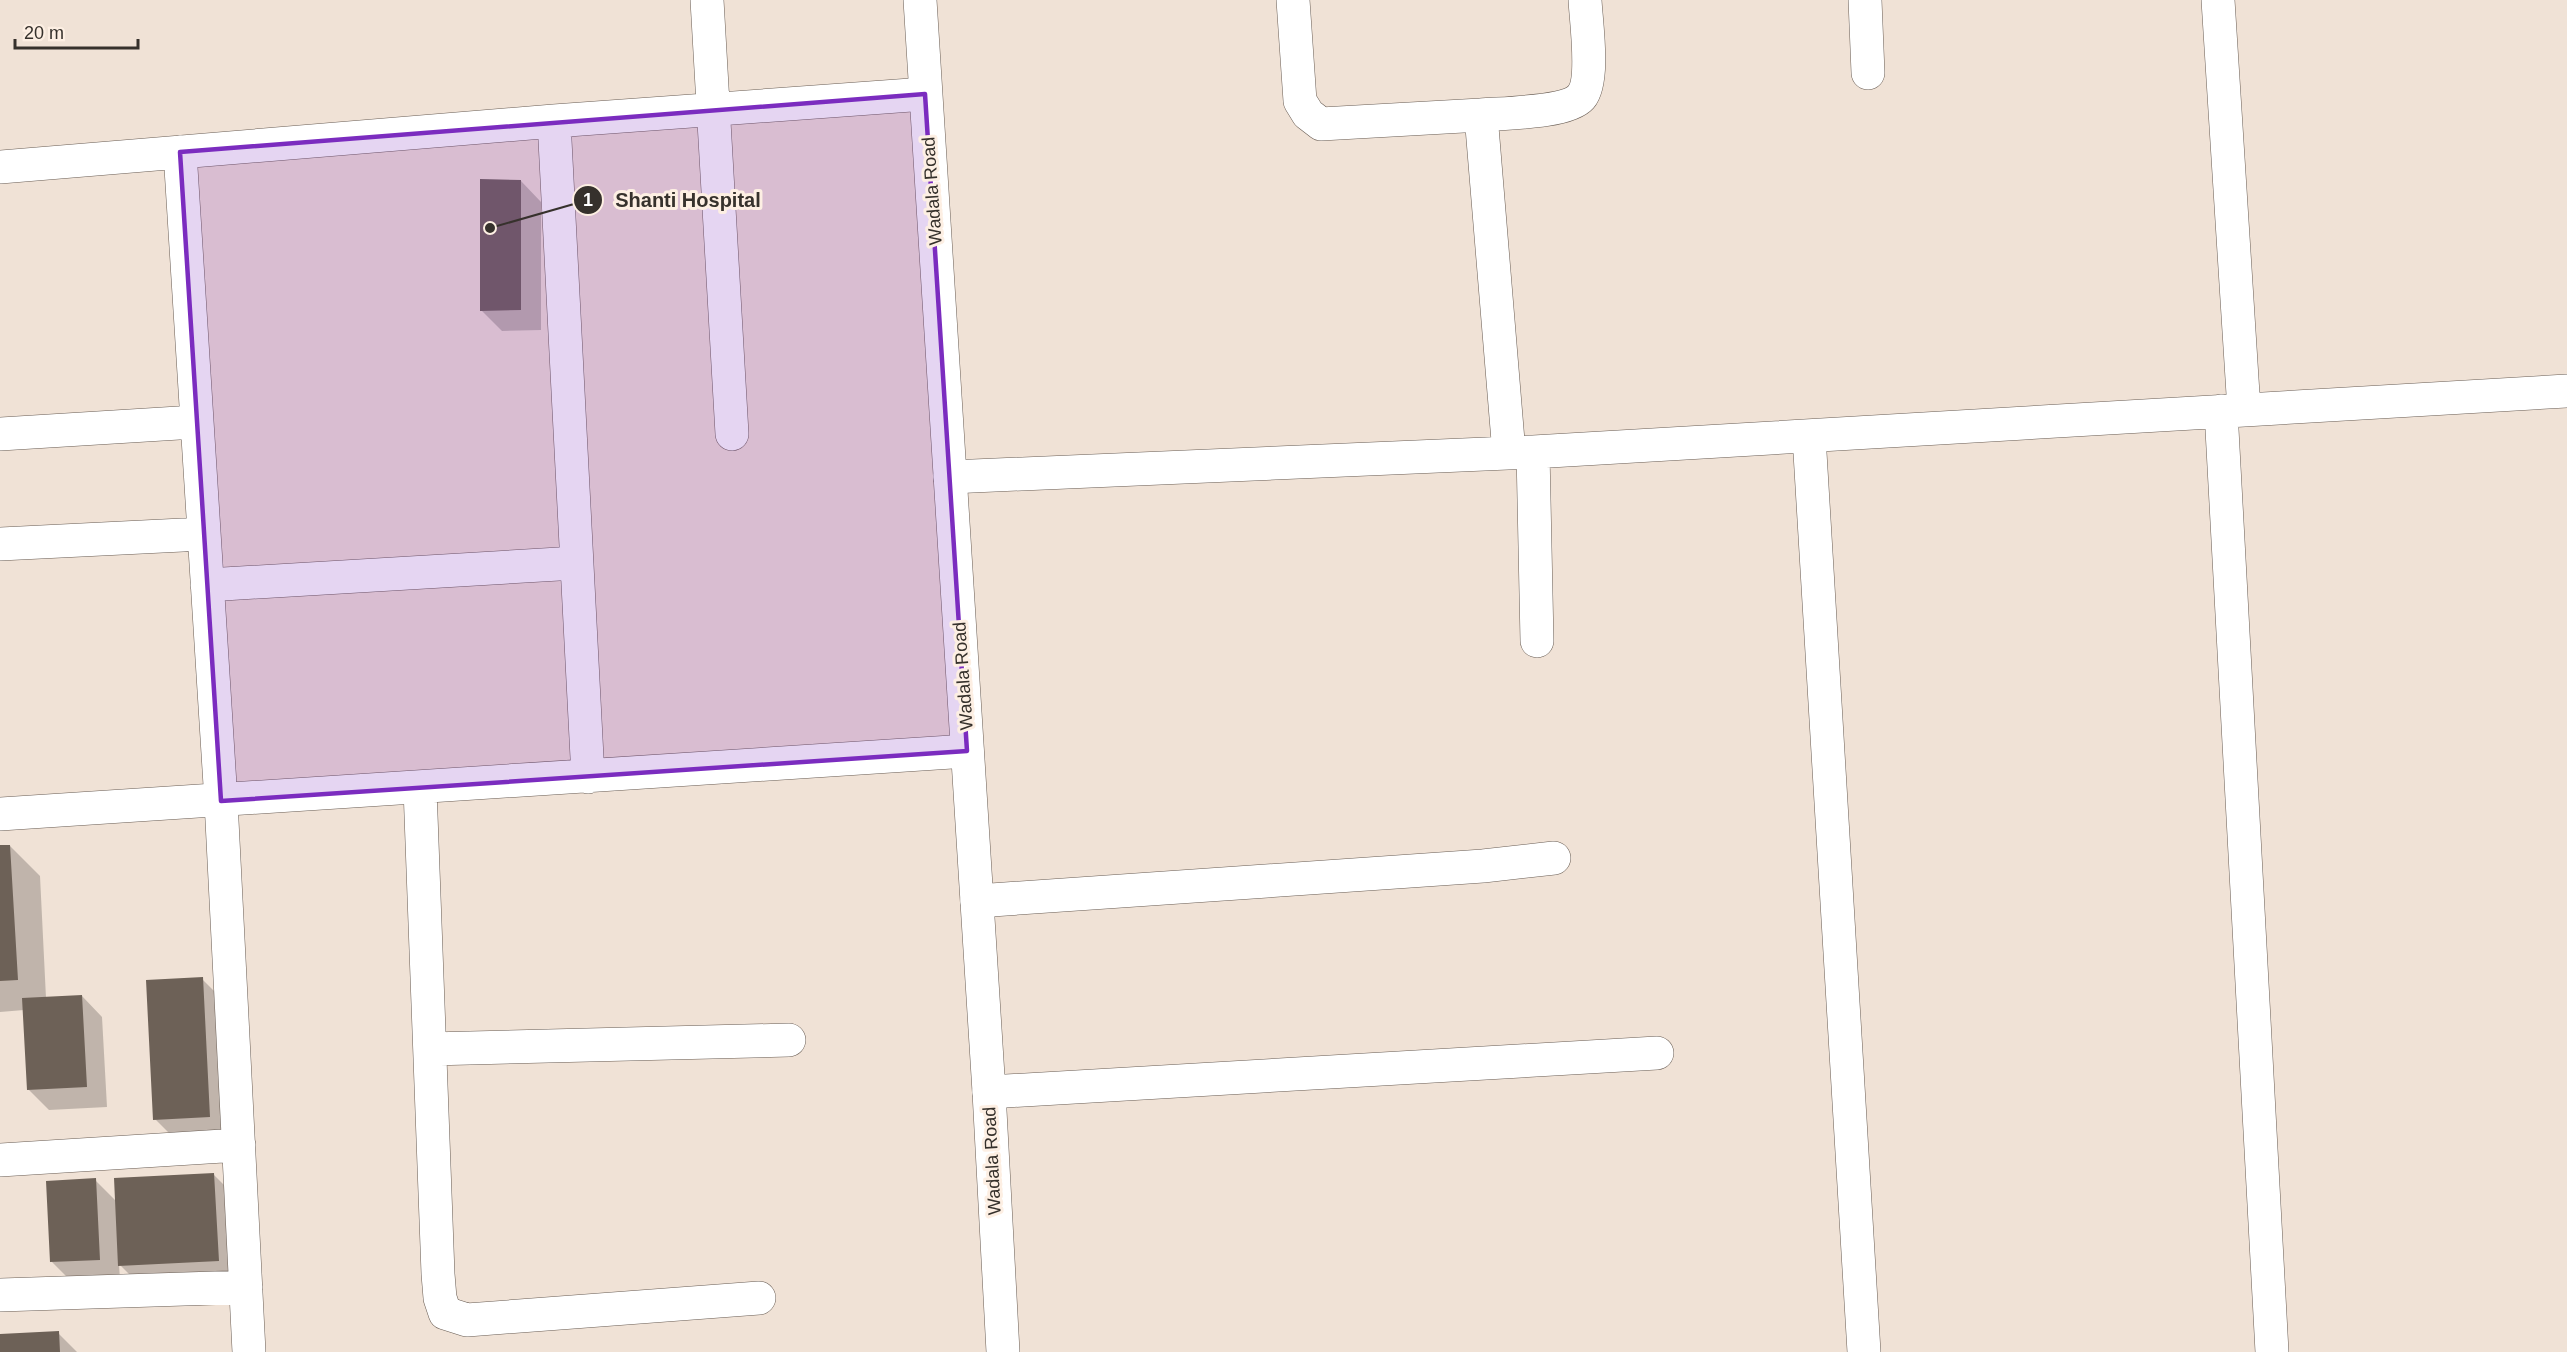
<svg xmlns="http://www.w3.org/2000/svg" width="2567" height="1352" viewBox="0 0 2567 1352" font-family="Helvetica,sans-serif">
<rect width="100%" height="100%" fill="#f0e2d6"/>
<path fill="#0003" d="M 521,181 L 541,202 L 541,330 L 502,331 L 481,310 Z
M 10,846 L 40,876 L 46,998 L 82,996 L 102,1017 L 107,1107 L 49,1110 L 28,1089 L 24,1010 L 0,1012 L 0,847 Z
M 202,979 L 232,1009 L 239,1146 L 185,1149 L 155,1119 Z
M 214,1175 L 244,1205 L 248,1290 L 150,1295 L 119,1264 L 120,1280 L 72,1282 L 52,1262 L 95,1180 L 116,1201 Z
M 58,1333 L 77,1352 L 0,1352 L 0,1336 Z"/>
<path fill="#6d6157" d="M 480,179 L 521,180 L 521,310 L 480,311 Z
M 0,845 L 10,845 L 18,980 L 0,981 Z
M 203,977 L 210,1117 L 153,1120 L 146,980 Z
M 82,995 L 87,1087 L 27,1090 L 22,998 Z
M 214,1173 L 219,1261 L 118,1266 L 114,1178 Z
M 96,1178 L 100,1260 L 50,1262 L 46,1181 Z
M 59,1331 L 60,1352 L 0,1352 L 0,1334 Z"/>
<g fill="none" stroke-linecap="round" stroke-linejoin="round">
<g stroke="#695d54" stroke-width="34">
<path id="street" d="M 707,0 L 732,434
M 1293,0 L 1300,101 L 1308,114 L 1321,124 L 1481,115 L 1509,453
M 1865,0 L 1868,73
M 2218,0 L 2244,410
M 1481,115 C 1503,113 1567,113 1581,97 C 1595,81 1586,21 1585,0
M 554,121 L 588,777
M 180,152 L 221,801 L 249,1352
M 0,167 L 554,121 L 925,94
M 2221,411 L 2272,1352
M 0,434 L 195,422
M 1809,436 L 1864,1352
M 1533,452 L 1537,641
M 950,477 L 1533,452 L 2567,391
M 0,544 L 203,534
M 207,585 L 576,563
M 420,788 L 438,1274 L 440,1298 L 445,1313 L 467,1320 L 759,1298
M 0,814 L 967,751
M 977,901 L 1483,866 L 1554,858
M 430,1049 L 789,1040
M 989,1092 L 1657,1053
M 0,1160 L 239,1145
M 0,1295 L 246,1287"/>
</g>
<g stroke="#695d54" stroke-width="34">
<path id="secondary" d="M 920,0 L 989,1092 L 1003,1352"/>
</g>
<use href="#street" stroke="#fff" stroke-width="33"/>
<use href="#secondary" stroke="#fff" stroke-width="33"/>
</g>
<path fill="#7b2cbf" fill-opacity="0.2" stroke="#7b2cbf" stroke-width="4.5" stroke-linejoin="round" d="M 925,94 L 967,751 L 221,801 L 180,152 Z"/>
<g text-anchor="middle" stroke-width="6" stroke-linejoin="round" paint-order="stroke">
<g font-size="18" fill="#36312c" stroke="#fdefe3">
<text transform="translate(932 191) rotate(-94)" y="6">Wadala Road</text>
<text transform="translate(963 676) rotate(-94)" y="6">Wadala Road</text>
<text transform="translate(992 1161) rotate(-93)" y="6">Wadala Road</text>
</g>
</g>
<path fill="none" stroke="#36312c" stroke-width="2" d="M490 228L588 200"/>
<g fill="#36312c" stroke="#fdefe3" stroke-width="2">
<circle cx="490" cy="228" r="6"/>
<circle cx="588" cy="200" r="15"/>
</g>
<g font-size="18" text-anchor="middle" font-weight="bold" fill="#fff">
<text x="588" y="206">1</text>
</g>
<g font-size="20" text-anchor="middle" font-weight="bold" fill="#36312c" stroke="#fdefe3" stroke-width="6" stroke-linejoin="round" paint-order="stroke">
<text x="688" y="207">Shanti Hospital</text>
</g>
<path d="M15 39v9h123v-9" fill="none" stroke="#36312c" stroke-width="3"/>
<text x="24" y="39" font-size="18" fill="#36312c" stroke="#fdefe3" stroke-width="4.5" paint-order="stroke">20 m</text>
</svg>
